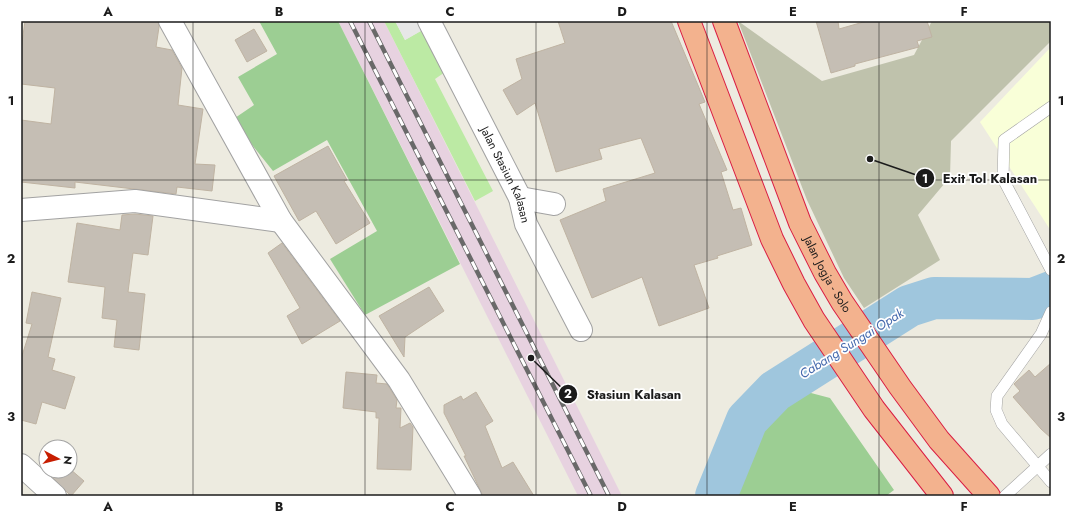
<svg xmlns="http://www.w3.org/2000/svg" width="1072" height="517" viewBox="0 0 1072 517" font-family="Jost,sans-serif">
<rect width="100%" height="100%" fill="#edebe0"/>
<path fill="#e7d2e0" d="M 338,21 L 384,21 L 622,496 L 578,496 Z"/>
<path fill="#f9ffd8" d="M 1051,47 L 1051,231 L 980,122 Z"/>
<path fill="#bfc2ac" d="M 738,21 L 822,81 L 914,55 L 932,21 L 1051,21 L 1051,41 L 951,141 L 950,177 L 918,215 L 940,260 L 864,308 L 844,278 L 807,200 Z"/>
<path fill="#bceaa4" d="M 384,21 L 395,21 L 405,40 L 426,28 L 448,70 L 435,79 L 493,191 L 475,201 Z"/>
<path fill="#9cce93" d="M 259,21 L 338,21 L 460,264 L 365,315 L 330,259 L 377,231 L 327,140 L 273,171 L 232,120 L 254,105 L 238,77 L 277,54 Z
M 792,388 L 830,398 L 894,490 L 886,496 L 711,496 L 734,460 L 773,412 L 771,408 L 777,399 Z"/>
<path fill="#e7e7e7" d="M 395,21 L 422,21 L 426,28 L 405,40 Z"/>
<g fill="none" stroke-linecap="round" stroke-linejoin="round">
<path stroke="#9fc6dd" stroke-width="42" d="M 716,496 L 747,420 L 775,391 L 909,306 L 934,298 L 1033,299 L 1051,292"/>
</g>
<path fill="#c5beb4" stroke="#bfb3a2" d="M 25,21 L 158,21 L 159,27 L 156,47 L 172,50 L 182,68 L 178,105 L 203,109 L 195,164 L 215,165 L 212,191 L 177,187 L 176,194 L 75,182 L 75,188 L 21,182 L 21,120 L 51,124 L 55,88 L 21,84 L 21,50 Z
M 558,21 L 671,21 L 705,102 L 699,104 L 727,170 L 721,172 L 733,210 L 741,208 L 752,245 L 717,256 L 718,258 L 694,265 L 709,308 L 659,326 L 642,277 L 592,298 L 560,220 L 606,201 L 603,189 L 655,173 L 641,138 L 599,149 L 602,159 L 556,172 L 535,103 L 517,115 L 503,90 L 522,79 L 516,59 L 565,43 Z
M 816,21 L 838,21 L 839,29 L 867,21 L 927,21 L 932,37 L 917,41 L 919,47 L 855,64 L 855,66 L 831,73 Z
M 254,29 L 267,51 L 247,62 L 235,40 Z
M 328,146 L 347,180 L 344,181 L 370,223 L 336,244 L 316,211 L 299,221 L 274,176 Z
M 135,214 L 153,216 L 148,255 L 133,253 L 128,292 L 145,294 L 139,350 L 114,347 L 117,320 L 102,318 L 105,287 L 68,282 L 77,223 L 120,230 L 122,215 Z
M 282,243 L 340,321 L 302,344 L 287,316 L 300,308 L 268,253 Z
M 429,287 L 444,311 L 405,337 L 404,357 L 379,316 Z
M 32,292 L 61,298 L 48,357 L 55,359 L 52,370 L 75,377 L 65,409 L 42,402 L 36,424 L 21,420 L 21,359 L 32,324 L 26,323 Z
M 1051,363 L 1051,438 L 1041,429 L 1013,397 L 1020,391 L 1014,384 L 1016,382 L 1029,370 L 1035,377 Z
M 346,372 L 377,375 L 376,383 L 387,384 L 389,387 L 397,400 L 396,408 L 401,408 L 400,428 L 410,423 L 413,427 L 411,470 L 377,469 L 379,418 L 376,418 L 376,412 L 343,408 Z
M 476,392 L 493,421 L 485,426 L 502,468 L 513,462 L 534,496 L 483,496 L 464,456 L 466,456 L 444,413 L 444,405 L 461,396 L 463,400 Z
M 70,469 L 84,481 L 71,496 L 46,471 L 70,471 Z"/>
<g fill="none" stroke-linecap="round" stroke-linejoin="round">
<g stroke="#a2a2a2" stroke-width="12">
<path id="service" d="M 1051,107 L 1004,140 L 1003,179 L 1051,270
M 1051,312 L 1041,334 L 997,396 L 996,410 L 1002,424 L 1051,482
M 1005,496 L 1051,454"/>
</g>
<g stroke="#a2a2a2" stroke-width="24">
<g id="minor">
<path d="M 170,21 L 281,221 L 399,380 L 470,496"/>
<path id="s1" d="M 429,21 L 520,198 L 526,224 L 581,330"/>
<path d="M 520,198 L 554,204"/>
<path d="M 21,210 L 135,201 L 281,221"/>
<path d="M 21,465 L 55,496"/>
</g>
</g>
<g stroke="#da1e43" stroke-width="24">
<g id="trunk">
<path d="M 689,21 L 772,239 L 794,284 L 814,320 L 874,409 L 942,496"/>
<path id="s2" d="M 724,21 L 800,223 L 825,273 L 842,302 L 900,387 L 939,440 L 989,496"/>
</g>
</g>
<use href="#service" stroke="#fff" stroke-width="11"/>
<use href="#minor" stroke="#fff" stroke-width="22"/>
<use href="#trunk" stroke="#f3b28e" stroke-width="22"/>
<g stroke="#696969" stroke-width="4.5">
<path id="rail" d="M 350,21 L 591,496
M 369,21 L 609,496"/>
</g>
<use href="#rail" stroke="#fff" stroke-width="3" stroke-dasharray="9" stroke-linecap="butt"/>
</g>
<path fill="none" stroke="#1b1b1b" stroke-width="1" stroke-opacity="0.55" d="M 193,21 L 193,496M 365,21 L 365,496M 536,21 L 536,496M 707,21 L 707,496M 879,21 L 879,496M 21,180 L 1051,180M 21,337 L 1051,337"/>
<g text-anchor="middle" stroke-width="3.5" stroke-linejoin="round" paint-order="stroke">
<g font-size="12" fill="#1b1b1b" stroke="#fff">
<text dy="4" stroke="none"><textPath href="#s1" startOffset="172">Jalan Stasiun Kalasan</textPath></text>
<text dy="4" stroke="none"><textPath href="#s2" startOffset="274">Jalan Jogja - Solo</textPath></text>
</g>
<g font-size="13" font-style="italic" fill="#466aad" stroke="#fff">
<text transform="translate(851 343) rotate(-32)" y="5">Cabang Sungai Opak</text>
</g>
</g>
<path fill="none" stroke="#1b1b1b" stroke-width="1.5" d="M870 159L925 178M531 358L568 394"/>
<g fill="#1b1b1b" stroke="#fff" stroke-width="1.5">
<circle cx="870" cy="159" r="4"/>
<circle cx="531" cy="358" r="4"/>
<circle cx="925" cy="178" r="10"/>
<circle cx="568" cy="394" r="10"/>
</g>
<g font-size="12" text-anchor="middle" font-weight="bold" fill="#fff">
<text x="925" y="183">1</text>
<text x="568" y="398">2</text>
</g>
<g font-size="13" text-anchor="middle" font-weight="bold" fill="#1b1b1b" stroke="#fff" stroke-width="3.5" stroke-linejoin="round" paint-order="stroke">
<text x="990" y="183">Exit Tol Kalasan</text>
<text x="634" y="399">Stasiun Kalasan</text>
</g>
<rect width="1072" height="517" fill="none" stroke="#ffffff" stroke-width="44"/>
<g transform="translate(58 459) rotate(97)"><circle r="19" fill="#ffffff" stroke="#a4a4a4"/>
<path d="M0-3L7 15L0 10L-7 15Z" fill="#c71d00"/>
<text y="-6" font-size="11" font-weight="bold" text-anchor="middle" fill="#1b1b1b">N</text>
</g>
<rect x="22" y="22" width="1028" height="473" fill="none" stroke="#1b1b1b" stroke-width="1.5"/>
<g font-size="13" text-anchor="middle" font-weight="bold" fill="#1b1b1b">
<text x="108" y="16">A</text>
<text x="279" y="16">B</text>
<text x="450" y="16">C</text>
<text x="622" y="16">D</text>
<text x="793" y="16">E</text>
<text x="964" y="16">F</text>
<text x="11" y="105">1</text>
<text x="1061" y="105">1</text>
<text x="11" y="263">2</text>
<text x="1061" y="263">2</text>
<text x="11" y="421">3</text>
<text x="1061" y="421">3</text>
<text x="108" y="511">A</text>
<text x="279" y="511">B</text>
<text x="450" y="511">C</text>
<text x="622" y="511">D</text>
<text x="793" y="511">E</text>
<text x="964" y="511">F</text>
</g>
</svg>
